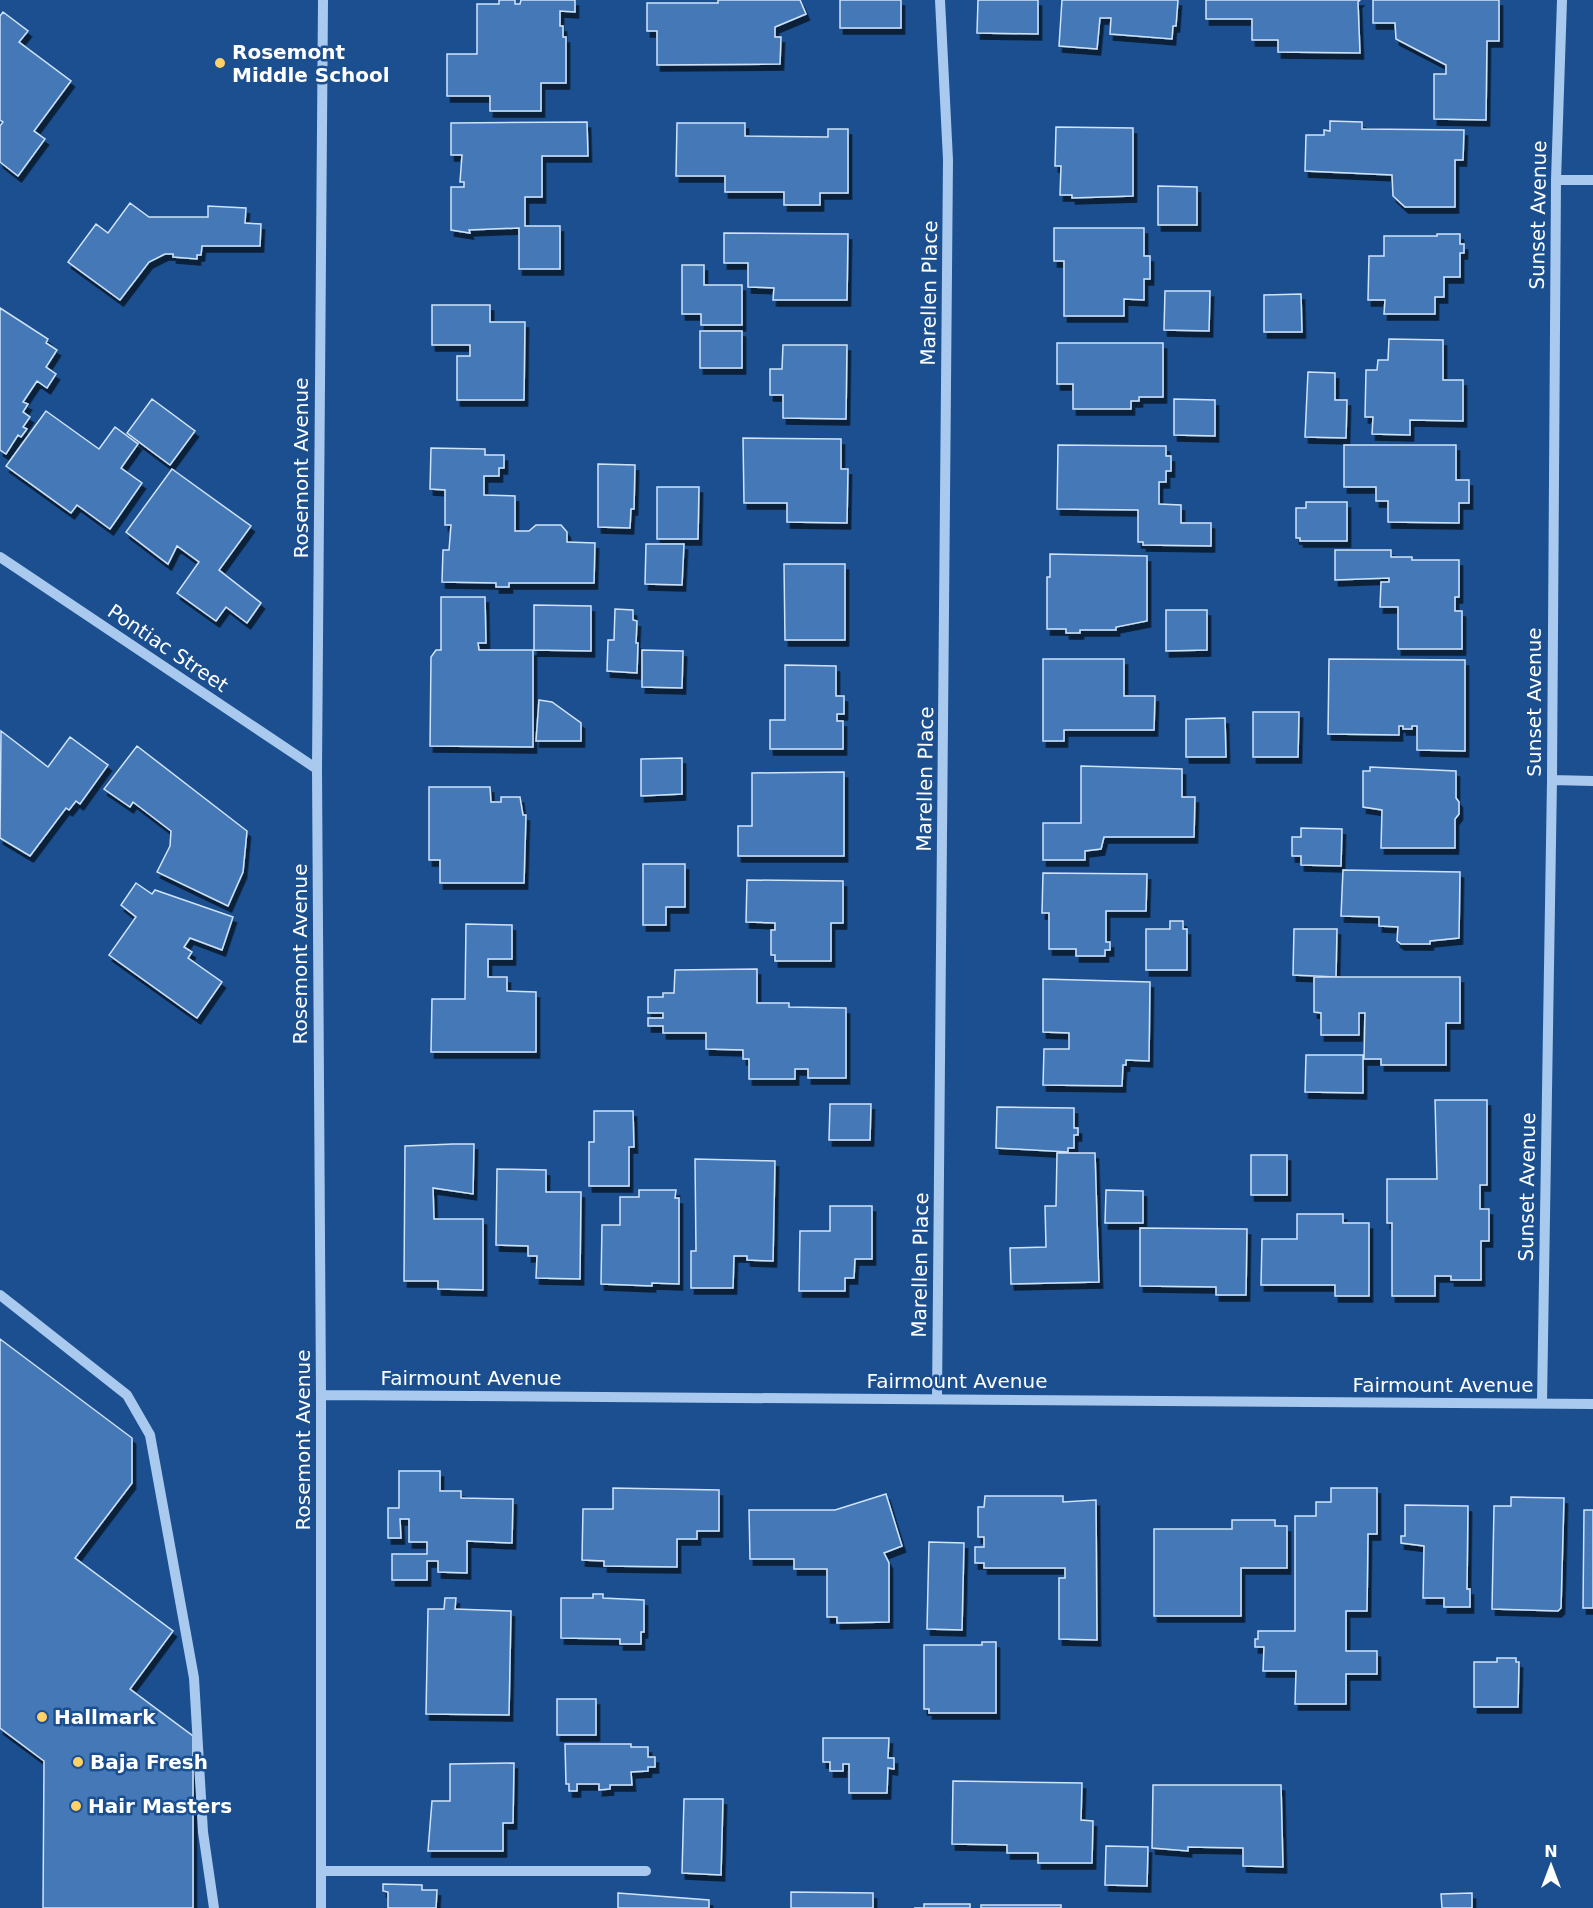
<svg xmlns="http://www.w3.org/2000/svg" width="1593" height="1908" viewBox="0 0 1593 1908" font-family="'DejaVu Sans',sans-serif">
<defs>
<filter id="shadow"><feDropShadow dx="3.5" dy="6" stdDeviation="0" flood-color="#0009"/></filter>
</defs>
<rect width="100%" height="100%" fill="#1b4f8f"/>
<path fill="#4478b7" stroke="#cfe3fa" stroke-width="1.5" filter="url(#shadow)" d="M 499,0 L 515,0 L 515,4 L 520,4 L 521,0 L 575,0 L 575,12 L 560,11 L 560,26 L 563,26 L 563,37 L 566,37 L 566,83 L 541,83 L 541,111 L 490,111 L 490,96 L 447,96 L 447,54 L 477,54 L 477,4 L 499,4 Z
M 718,0 L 800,0 L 806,14 L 775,27 L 775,37 L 781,37 L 780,64 L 657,65 L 657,31 L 647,31 L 647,3 L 718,3 Z
M 840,0 L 901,0 L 901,28 L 840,28 Z
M 978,0 L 1038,0 L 1038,34 L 977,33 Z
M 1062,0 L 1178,0 L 1176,26 L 1173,26 L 1172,39 L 1110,34 L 1111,18 L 1100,18 L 1097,49 L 1059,46 Z
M 1206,0 L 1360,0 L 1358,2 L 1360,53 L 1278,52 L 1278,40 L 1252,40 L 1252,19 L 1206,19 Z
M 1373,0 L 1499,0 L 1499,41 L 1487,41 L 1486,120 L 1434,119 L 1434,74 L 1446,74 L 1446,65 L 1396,39 L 1395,23 L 1373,23 Z
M 3,12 L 28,31 L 19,42 L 71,81 L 34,131 L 45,139 L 18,176 L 0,162 L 0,126 L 3,122 L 0,120 L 0,16 Z
M 1330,121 L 1362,122 L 1362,129 L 1464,130 L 1463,160 L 1455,160 L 1455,207 L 1405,207 L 1393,196 L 1392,175 L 1305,171 L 1306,135 L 1324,135 L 1324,130 L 1330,131 Z
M 587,122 L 588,156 L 542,156 L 542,197 L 525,197 L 525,226 L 560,226 L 560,269 L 519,269 L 519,228 L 469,230 L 470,233 L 451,230 L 451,187 L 464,187 L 464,182 L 460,182 L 462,155 L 451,155 L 451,123 Z
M 677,123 L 745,123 L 745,136 L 828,137 L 828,129 L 848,129 L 848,193 L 820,193 L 820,205 L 784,205 L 784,192 L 725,192 L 725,176 L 676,176 Z
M 1056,127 L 1133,128 L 1133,196 L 1072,198 L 1072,195 L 1060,195 L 1061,166 L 1055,166 Z
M 1158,186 L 1197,187 L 1197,225 L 1158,225 Z
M 130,203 L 149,217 L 208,217 L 208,206 L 246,208 L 245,223 L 261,224 L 260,246 L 202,246 L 201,255 L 197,255 L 197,259 L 173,257 L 173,254 L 165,254 L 149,262 L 120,300 L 68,262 L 96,224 L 108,233 Z
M 1054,228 L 1144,228 L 1144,256 L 1150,256 L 1150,279 L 1144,279 L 1144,300 L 1124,299 L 1124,316 L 1064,316 L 1064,261 L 1054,261 Z
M 724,233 L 848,234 L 847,300 L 773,300 L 774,288 L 748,287 L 748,263 L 724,263 Z
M 1437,234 L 1460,234 L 1460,244 L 1464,244 L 1464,253 L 1460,253 L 1460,277 L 1444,277 L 1444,297 L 1435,297 L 1435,314 L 1384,314 L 1385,300 L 1368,300 L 1369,256 L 1384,256 L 1384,236 L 1437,236 Z
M 682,265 L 704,265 L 704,285 L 742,285 L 742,325 L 701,325 L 701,314 L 682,314 Z
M 1165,291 L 1210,291 L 1209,331 L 1164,330 Z
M 1301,294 L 1302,332 L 1264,332 L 1264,295 Z
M 432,305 L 490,305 L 490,322 L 525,322 L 524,400 L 457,400 L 457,356 L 470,356 L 470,345 L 432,345 Z
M 0,308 L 48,339 L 46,343 L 57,350 L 46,367 L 56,374 L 47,388 L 37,381 L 23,402 L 28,404 L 23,412 L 30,417 L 23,427 L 27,429 L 21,437 L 18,435 L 6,454 L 0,450 Z
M 700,331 L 742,331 L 742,368 L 700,368 Z
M 1389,339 L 1443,340 L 1443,380 L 1463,380 L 1463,421 L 1410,420 L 1410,435 L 1372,434 L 1373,417 L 1365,417 L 1366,370 L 1377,370 L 1378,360 L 1388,360 Z
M 1057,343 L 1163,343 L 1163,397 L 1139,397 L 1139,401 L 1131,401 L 1131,409 L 1073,409 L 1073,384 L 1057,384 Z
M 783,345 L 847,345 L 846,419 L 783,418 L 783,395 L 770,395 L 770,369 L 782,369 Z
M 1308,372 L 1335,373 L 1335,400 L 1347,400 L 1346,438 L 1305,437 Z
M 152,399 L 195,431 L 170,465 L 127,433 Z
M 1174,399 L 1215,400 L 1215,436 L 1174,435 Z
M 46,411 L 99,449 L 115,427 L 138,444 L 121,468 L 142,483 L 110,529 L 77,505 L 71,513 L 6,466 Z
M 743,438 L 841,439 L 841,469 L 848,469 L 847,523 L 787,522 L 787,503 L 744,503 Z
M 1058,445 L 1166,446 L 1166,456 L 1171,456 L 1171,471 L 1166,471 L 1166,482 L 1159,482 L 1159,504 L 1181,505 L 1181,523 L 1211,523 L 1211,546 L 1143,545 L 1143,542 L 1138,542 L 1138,510 L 1057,509 Z
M 1344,445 L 1456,445 L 1456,480 L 1469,480 L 1469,503 L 1459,503 L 1459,523 L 1388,522 L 1388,501 L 1376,501 L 1376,487 L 1344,487 Z
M 431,448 L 485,449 L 485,455 L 504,455 L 504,468 L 499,468 L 499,476 L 484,476 L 484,495 L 515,496 L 515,531 L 529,531 L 536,525 L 561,525 L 567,532 L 567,542 L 595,543 L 594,583 L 509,583 L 509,587 L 496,587 L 496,583 L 442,582 L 443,550 L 449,550 L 451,525 L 445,525 L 445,490 L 430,489 Z
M 598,464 L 635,465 L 634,509 L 631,509 L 630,528 L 598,527 Z
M 172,469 L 251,526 L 219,570 L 261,603 L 247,623 L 226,607 L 216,621 L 177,593 L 199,562 L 177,546 L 168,564 L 126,532 Z
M 657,487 L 699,487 L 698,539 L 657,539 Z
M 1306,502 L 1347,502 L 1347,541 L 1300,541 L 1300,538 L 1296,538 L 1296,508 L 1306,508 Z
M 646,544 L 684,544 L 682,585 L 645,584 Z
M 1335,550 L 1391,550 L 1391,557 L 1412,557 L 1412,560 L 1459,560 L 1459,597 L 1455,597 L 1455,611 L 1462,611 L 1462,649 L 1398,649 L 1398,607 L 1380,607 L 1381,582 L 1389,582 L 1389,578 L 1335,580 Z
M 1050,554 L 1147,556 L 1147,621 L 1116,627 L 1116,630 L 1080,630 L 1080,633 L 1066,633 L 1066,629 L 1047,629 L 1047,577 L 1050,577 Z
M 784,564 L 845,564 L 845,640 L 785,640 Z
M 441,597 L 485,597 L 486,643 L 478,643 L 479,650 L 533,650 L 533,747 L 430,746 L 431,657 L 436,650 L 441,650 Z
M 534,605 L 591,606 L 591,651 L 534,650 Z
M 615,609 L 633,610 L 633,620 L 637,621 L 636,643 L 638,643 L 637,673 L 607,671 L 608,640 L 614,640 Z
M 1166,610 L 1207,610 L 1207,650 L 1166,651 Z
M 642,650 L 683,651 L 682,688 L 642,687 Z
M 1043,659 L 1124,659 L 1124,696 L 1155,696 L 1154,730 L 1064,730 L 1064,741 L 1043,741 Z
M 1329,659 L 1465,660 L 1465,751 L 1417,750 L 1417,726 L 1412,726 L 1412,729 L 1403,729 L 1403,726 L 1399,726 L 1399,735 L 1328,734 Z
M 785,665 L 836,666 L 836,696 L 844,696 L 844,714 L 837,714 L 837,721 L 843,721 L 843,749 L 770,749 L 770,720 L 785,720 Z
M 539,700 L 552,702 L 581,723 L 581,741 L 536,741 Z
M 1253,712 L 1299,712 L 1298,757 L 1253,757 Z
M 1225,718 L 1226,757 L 1186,757 L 1186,719 Z
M 1,731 L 48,767 L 70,737 L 108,765 L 80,804 L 76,801 L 69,810 L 66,808 L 30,856 L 0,838 Z
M 137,746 L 247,831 L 243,872 L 228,906 L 157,872 L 170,846 L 171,831 L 133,802 L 130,807 L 104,789 Z
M 682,758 L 682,794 L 641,796 L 641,759 Z
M 1081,766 L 1182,769 L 1182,797 L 1195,797 L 1194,837 L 1104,837 L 1101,849 L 1085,851 L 1085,860 L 1043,860 L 1043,823 L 1081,823 Z
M 1370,767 L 1456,771 L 1456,798 L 1459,802 L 1459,814 L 1455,819 L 1455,848 L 1381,848 L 1382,810 L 1363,807 L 1363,771 L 1370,771 Z
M 844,772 L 844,856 L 738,856 L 738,826 L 752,826 L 752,773 Z
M 429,787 L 490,787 L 491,802 L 501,802 L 501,797 L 520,797 L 523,815 L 526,815 L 524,883 L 440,883 L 440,860 L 429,860 Z
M 1301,828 L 1342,829 L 1341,866 L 1301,865 L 1301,856 L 1292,856 L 1292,837 L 1301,837 Z
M 643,864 L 685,864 L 685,907 L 666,907 L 666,925 L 643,925 Z
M 1343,870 L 1460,872 L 1459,938 L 1430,941 L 1430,944 L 1401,944 L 1397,941 L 1398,927 L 1379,926 L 1379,917 L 1341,916 Z
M 1043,873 L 1147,874 L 1146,911 L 1106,911 L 1106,942 L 1110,942 L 1110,950 L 1105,950 L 1105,956 L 1076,956 L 1076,949 L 1049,949 L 1049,913 L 1042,913 Z
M 747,880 L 843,881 L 843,923 L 831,923 L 831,961 L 775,961 L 775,955 L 771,955 L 771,930 L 775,930 L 775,923 L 746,922 Z
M 136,883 L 152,894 L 155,890 L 233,917 L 222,950 L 190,938 L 184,947 L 192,952 L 188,958 L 222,982 L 197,1018 L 109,955 L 136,917 L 121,905 Z
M 1170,921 L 1183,921 L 1183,929 L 1187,929 L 1187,970 L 1146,970 L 1146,929 L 1170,929 Z
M 466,924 L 512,925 L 512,959 L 488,959 L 488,977 L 507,977 L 507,991 L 536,992 L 536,1052 L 431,1052 L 432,999 L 465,999 Z
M 1294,929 L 1337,929 L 1336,977 L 1293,975 Z
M 757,969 L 757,1003 L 789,1003 L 789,1007 L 846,1008 L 846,1078 L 808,1078 L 808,1069 L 795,1069 L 795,1079 L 749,1079 L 749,1059 L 743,1059 L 743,1050 L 706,1049 L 706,1033 L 663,1033 L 663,1026 L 648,1026 L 648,1018 L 663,1018 L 663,1013 L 648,1013 L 648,997 L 663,997 L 663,993 L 674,993 L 675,970 Z
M 1314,977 L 1460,977 L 1460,1023 L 1446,1023 L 1446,1065 L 1381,1065 L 1381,1059 L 1364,1059 L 1365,1013 L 1359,1013 L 1359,1035 L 1321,1035 L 1321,1013 L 1314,1012 Z
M 1043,979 L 1150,982 L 1149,1061 L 1126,1060 L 1126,1065 L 1123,1065 L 1122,1086 L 1043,1085 L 1044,1049 L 1069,1049 L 1069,1033 L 1043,1032 Z
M 1306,1055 L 1363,1055 L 1363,1093 L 1305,1092 Z
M 1435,1100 L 1487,1100 L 1487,1185 L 1480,1185 L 1480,1209 L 1489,1209 L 1489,1241 L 1481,1241 L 1481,1280 L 1451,1280 L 1451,1276 L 1435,1276 L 1435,1296 L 1392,1296 L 1392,1223 L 1387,1223 L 1387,1179 L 1437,1179 Z
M 830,1104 L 871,1104 L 870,1140 L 829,1140 Z
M 997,1107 L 1074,1108 L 1074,1128 L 1078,1128 L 1078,1135 L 1074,1135 L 1074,1148 L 1068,1148 L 1068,1152 L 996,1148 Z
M 594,1111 L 633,1111 L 634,1147 L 629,1147 L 629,1186 L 589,1186 L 589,1142 L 594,1142 Z
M 453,1144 L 474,1144 L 473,1194 L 433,1188 L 434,1219 L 483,1219 L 483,1290 L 438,1289 L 438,1281 L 404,1281 L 405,1146 Z
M 1057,1153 L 1095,1153 L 1099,1282 L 1011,1284 L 1010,1248 L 1046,1247 L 1045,1206 L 1056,1206 Z
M 1251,1155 L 1287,1155 L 1287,1195 L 1251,1195 Z
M 695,1159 L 775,1161 L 773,1261 L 747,1260 L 747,1256 L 734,1256 L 733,1288 L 691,1288 L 691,1251 L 696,1251 Z
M 497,1169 L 546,1170 L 546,1192 L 581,1192 L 580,1279 L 536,1278 L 537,1256 L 528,1256 L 528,1246 L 496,1245 Z
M 639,1190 L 676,1190 L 675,1198 L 679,1198 L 679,1284 L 652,1283 L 652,1286 L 601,1284 L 602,1225 L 620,1225 L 620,1197 L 639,1197 Z
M 1106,1190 L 1143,1191 L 1143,1223 L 1105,1223 Z
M 830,1206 L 872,1206 L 872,1259 L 855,1259 L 854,1278 L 845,1278 L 845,1291 L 799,1291 L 800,1231 L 830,1231 Z
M 1297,1214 L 1343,1214 L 1343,1223 L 1369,1223 L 1369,1296 L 1335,1296 L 1335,1285 L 1261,1285 L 1262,1239 L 1297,1239 Z
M 1140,1228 L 1247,1229 L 1246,1295 L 1216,1295 L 1216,1287 L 1140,1286 Z
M 0,1339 L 132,1438 L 132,1483 L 75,1558 L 173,1631 L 130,1689 L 193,1736 L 193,1908 L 43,1908 L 44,1761 L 0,1728 Z
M 399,1471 L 440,1471 L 440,1491 L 461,1491 L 461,1498 L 513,1499 L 512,1543 L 467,1541 L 467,1573 L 438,1572 L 438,1561 L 427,1561 L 427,1580 L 392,1580 L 392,1554 L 427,1554 L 427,1542 L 409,1542 L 409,1519 L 400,1519 L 401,1538 L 388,1538 L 388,1508 L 399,1508 Z
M 613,1488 L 719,1490 L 719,1531 L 697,1531 L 697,1539 L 677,1539 L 677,1567 L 604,1566 L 604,1561 L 582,1560 L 583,1509 L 613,1509 Z
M 1331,1488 L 1377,1488 L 1377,1534 L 1368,1534 L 1367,1611 L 1346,1611 L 1346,1651 L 1377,1651 L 1377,1674 L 1346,1674 L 1346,1704 L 1295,1704 L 1296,1671 L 1263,1671 L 1264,1647 L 1255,1647 L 1255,1639 L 1258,1639 L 1258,1631 L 1295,1631 L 1295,1516 L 1316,1516 L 1316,1502 L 1331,1502 Z
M 886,1494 L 902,1546 L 884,1553 L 889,1563 L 889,1622 L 837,1623 L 837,1617 L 827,1617 L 827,1569 L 794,1569 L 794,1559 L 750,1559 L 749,1510 L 835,1510 Z
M 985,1496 L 1063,1496 L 1063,1502 L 1096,1500 L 1097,1640 L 1059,1639 L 1059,1578 L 1065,1578 L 1065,1568 L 984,1568 L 984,1563 L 975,1563 L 975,1547 L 984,1547 L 984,1537 L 978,1537 L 978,1507 L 984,1507 Z
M 1511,1497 L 1564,1498 L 1561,1608 L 1558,1611 L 1492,1609 L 1494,1506 L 1511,1506 Z
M 1405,1505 L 1468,1506 L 1467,1589 L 1470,1589 L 1470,1607 L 1444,1607 L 1444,1598 L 1423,1598 L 1424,1546 L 1401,1543 L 1401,1536 L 1405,1536 Z
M 1584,1510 L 1593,1510 L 1593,1608 L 1583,1608 Z
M 1232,1520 L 1275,1520 L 1275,1526 L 1287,1526 L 1287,1568 L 1241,1568 L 1241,1616 L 1154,1616 L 1154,1529 L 1232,1529 Z
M 929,1542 L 964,1543 L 962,1630 L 927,1629 Z
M 593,1594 L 603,1594 L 603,1598 L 644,1600 L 644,1632 L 641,1632 L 641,1644 L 620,1644 L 620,1639 L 561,1638 L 561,1598 L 593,1598 Z
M 445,1598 L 456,1598 L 455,1609 L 511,1611 L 509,1715 L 426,1714 L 428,1609 L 444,1609 Z
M 982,1642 L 996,1642 L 996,1713 L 929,1713 L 929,1709 L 924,1709 L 924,1645 L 982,1645 Z
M 1497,1658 L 1516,1658 L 1516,1662 L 1519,1662 L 1518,1707 L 1474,1707 L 1474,1662 L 1497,1662 Z
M 557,1699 L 596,1699 L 596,1735 L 557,1735 Z
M 823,1738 L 889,1738 L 888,1758 L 894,1758 L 894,1769 L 888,1768 L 887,1793 L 849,1793 L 849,1764 L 843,1764 L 843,1771 L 830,1771 L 830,1762 L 823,1762 Z
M 565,1744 L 631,1744 L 631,1747 L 648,1747 L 648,1757 L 655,1757 L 655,1767 L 648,1767 L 648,1771 L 631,1772 L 632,1785 L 610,1785 L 610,1789 L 599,1790 L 599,1784 L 577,1784 L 577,1791 L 569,1791 L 569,1784 L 566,1784 Z
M 514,1763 L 513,1823 L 503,1823 L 503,1851 L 428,1851 L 432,1801 L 450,1801 L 450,1764 Z
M 953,1781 L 1082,1783 L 1081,1820 L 1093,1821 L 1092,1863 L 1038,1863 L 1038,1853 L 1007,1853 L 1007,1845 L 952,1844 Z
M 1153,1785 L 1281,1785 L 1283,1867 L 1243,1866 L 1243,1848 L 1188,1847 L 1188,1851 L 1152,1848 Z
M 684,1799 L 723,1799 L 721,1875 L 682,1873 Z
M 1106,1846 L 1148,1847 L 1147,1886 L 1105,1885 Z
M 383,1884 L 422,1885 L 422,1890 L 437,1890 L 436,1908 L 388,1908 L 388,1892 L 383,1891 Z
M 791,1892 L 873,1893 L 873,1908 L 791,1908 Z
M 618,1893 L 709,1900 L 709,1908 L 618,1908 Z
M 1472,1893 L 1472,1908 L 1442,1908 L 1441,1894 Z
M 924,1904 L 970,1904 L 970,1908 L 914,1908 L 924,1908 Z
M 981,1905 L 1061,1905 L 1061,1908 L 981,1908 Z"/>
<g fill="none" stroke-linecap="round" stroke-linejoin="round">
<path stroke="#a9c9ee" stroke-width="10" d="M 1556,180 L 1593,180
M 0,557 L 317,769
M 1552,780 L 1593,781
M 0,1295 L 127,1395 L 150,1435 L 194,1678 L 203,1832 L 214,1908
M 321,1395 L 1593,1404
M 937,1399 L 948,160 L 940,0
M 1542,1403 L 1552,780 L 1556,180 L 1562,0
M 321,1871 L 646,1871
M 321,1908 L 321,1395 L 317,769 L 323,0"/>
</g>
<g fill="#ffd166" stroke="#1b4f8f" stroke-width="2">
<circle cx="220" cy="63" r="6"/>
<circle cx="42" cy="1717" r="6"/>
<circle cx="78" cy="1762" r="6"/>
<circle cx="76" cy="1806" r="6"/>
</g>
<g text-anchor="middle" stroke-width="5" stroke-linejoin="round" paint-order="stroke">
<g font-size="20" font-weight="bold" fill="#fff" stroke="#1b4f8f" text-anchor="start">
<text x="232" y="59">Rosemont<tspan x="232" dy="23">Middle School</tspan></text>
<text x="54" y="1724">Hallmark</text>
<text x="90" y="1769">Baja Fresh</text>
<text x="88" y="1813">Hair Masters</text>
</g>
<g font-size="20" fill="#fff" stroke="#1b4f8f">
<text transform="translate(1538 215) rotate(-89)" y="7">Sunset Avenue</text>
<text transform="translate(929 293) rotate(-89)" y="7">Marellen Place</text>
<text transform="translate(301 468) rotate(-90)" y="7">Rosemont Avenue</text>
<text transform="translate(168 648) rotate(34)" y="7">Pontiac Street</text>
<text transform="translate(1534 702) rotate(-90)" y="7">Sunset Avenue</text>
<text transform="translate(925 779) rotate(-89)" y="7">Marellen Place</text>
<text transform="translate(300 954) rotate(-90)" y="7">Rosemont Avenue</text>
<text transform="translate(1527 1187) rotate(-89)" y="7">Sunset Avenue</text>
<text transform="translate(920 1265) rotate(-89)" y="7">Marellen Place</text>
<text x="471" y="1385">Fairmount Avenue</text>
<text x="957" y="1388">Fairmount Avenue</text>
<text x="1443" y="1392">Fairmount Avenue</text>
<text transform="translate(303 1440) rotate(-90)" y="7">Rosemont Avenue</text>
</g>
</g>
<g transform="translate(1551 1866)" stroke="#1b4f8f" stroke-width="4.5" paint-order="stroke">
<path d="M0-4.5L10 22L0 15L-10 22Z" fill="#ffffff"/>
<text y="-9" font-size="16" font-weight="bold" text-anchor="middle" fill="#ffffff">N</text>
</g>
</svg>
